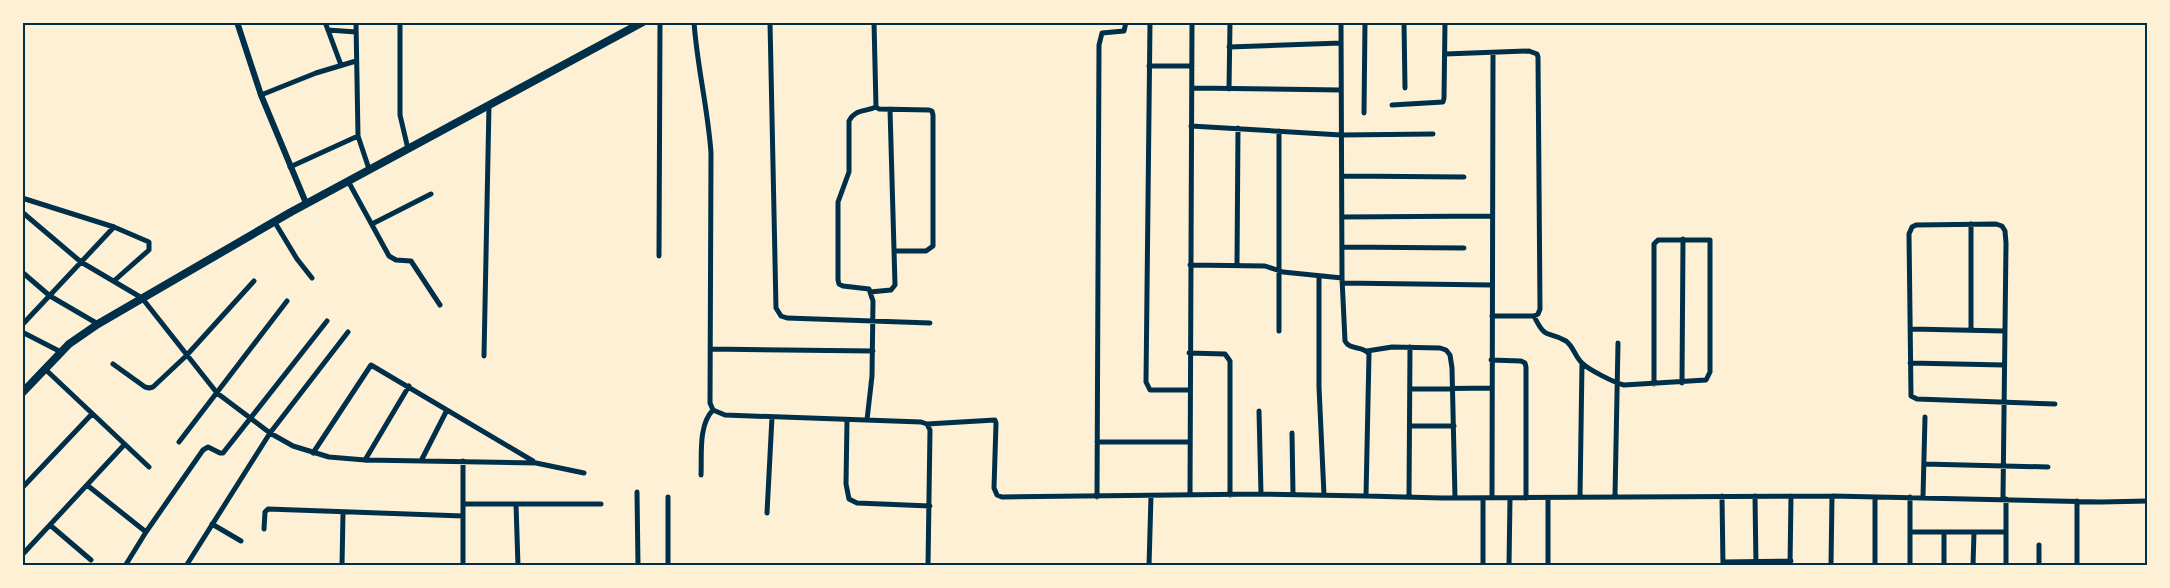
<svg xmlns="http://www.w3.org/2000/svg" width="2170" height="588" viewBox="0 0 2170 588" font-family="Manrope,sans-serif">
<rect width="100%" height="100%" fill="#fdf0d5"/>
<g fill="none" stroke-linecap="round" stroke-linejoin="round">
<path stroke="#003049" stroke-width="5" d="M 325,22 L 341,65
M 356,22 L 358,136 L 369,169
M 400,22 L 400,115 L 408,149
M 694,22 C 697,66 708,109 711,153 L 710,403 L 713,410 L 725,415 L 921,422 L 927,424 L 930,430 L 928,566
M 770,22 L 776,308 L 781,316 L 787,318 L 930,323
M 874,22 L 876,107 L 879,109 L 929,110 L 932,111 L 933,115 L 933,246 L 926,251 L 895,251
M 1150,22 L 1146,382 L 1150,390 L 1189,390
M 1404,22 L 1405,88
M 328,30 L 356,32
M 1229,47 L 1341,43
M 1445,54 L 1529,51 L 1537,54 L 1538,57 L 1540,309 L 1538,314 L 1534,316 L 1492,316
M 1149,66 L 1192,66
M 1192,88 L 1341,90
M 1229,89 L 1230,22
M 261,95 L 316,73 L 356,61
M 1392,105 L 1443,102 L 1444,98 L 1445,22
M 1364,113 L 1365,22
M 1191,126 L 1341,135 L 1433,134
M 1279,131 L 1279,331
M 290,167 L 358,136
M 1342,176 L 1464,177
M 348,181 L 389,256 L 396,260 L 411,261 L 440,305
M 22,198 L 114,227 L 149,242 L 149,250 L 115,280
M 22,212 L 81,262 L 142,298 L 217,393 L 270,433 L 293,446 L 329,457 L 365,460 L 536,463 L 584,473
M 1342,217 L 1492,216
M 274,221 L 297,259 L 312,278
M 372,224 L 431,194
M 1342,247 L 1464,248
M 659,256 L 660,22
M 1237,264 L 1238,128
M 1190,265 L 1265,266 L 1283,272 L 1342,278
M 22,272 L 50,296 L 98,324
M 1319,276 L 1319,387 L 1324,495
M 1342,283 L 1492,285
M 870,292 L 891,290 L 895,285 L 890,109
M 1534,316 C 1546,341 1547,330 1566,341 C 1574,347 1575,357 1582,363 C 1589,370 1615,383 1624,385 L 1706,380 L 1710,372 L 1710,240 L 1658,240 L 1654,244 L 1654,384
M 22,325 L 114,227
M 1911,329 L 2005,331
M 1971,330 L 1971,224
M 22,332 L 61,352
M 710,349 L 873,351
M 1367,351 L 1392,347 L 1440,348 L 1446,350 L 1450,355 L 1452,368 L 1455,498
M 1189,353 L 1225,354 L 1230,361 L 1230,495
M 484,356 L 489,105
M 1491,360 L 1521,361 L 1525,363 L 1526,367 L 1526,498
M 1910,363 L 2004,365
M 113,364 L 145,387 L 149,388 L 153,387 L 186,356 L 254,281
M 45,369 L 149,467
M 1682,383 L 1683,239
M 1411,389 L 1492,388
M 1259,411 L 1261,494
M 847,420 L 846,484 L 849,499 L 857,503 L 930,506
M 867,420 L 872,376 L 873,301 L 869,289 L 843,286 L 839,284 L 838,280 L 838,202 L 849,172 L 849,121 C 855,109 865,112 876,107
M 927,424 L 995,420 L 996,423 L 994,488 L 997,495 L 1002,497 L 1261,494 L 1366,496 L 1369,354 C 1363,345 1350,351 1345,341 L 1342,278 L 1341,22
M 1411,426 L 1454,426
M 1292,433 L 1293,494
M 179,442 L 287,301
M 1097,442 L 1189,442
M 313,453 L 371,365 L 533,461
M 365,460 L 409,386
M 421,461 L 447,410
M 1924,464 L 2048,467
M 701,475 C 702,456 698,425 713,410
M 87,485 L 146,532
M 22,488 L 91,415
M 637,492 L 638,566
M 1190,495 L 1192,22
M 1366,496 L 1442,498 L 1832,496 L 2101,502 L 2148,501
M 1615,496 L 1618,343
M 1722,496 L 1723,566
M 1755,496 L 1756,566
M 1097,497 L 1099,45 L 1102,33 L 1124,31 L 1126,22
M 1409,497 L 1410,347
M 1580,497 L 1582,363
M 1910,497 L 1910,566
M 1923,497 L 1925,417
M 1492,498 L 1493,53
M 1548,498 L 1548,566
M 2003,498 C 2004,413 2005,328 2006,243 L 2005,231 L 2002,226 L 1996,224 L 1916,225 L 1912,227 L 1909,234 L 1911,396 L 1917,399 L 2055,404
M 2006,499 L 2006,566
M 463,504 L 601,504
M 516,504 L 518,566
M 767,513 L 772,417
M 212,524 L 241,541
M 50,525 L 91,560
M 264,529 L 265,512 L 268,509 L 463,516
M 1910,532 L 2006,532
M 22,555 L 124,445
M 1723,562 L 1791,561
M 125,566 L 146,532 L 203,450 L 208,447 L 220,453 L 223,453 L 327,321
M 186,566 L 270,433 L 348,332
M 266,566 L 283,566
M 342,566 L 343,513
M 463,566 L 463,461
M 668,566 L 668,497
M 1149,566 L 1151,496
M 1483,566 L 1483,498
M 1509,566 L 1510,498
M 1790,566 L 1791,496
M 1831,566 L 1832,496
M 1875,566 L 1875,497
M 1944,566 L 1944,532
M 1973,566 L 1974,532
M 2039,566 L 2039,545
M 2077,566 L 2077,501"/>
<path stroke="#003049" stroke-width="6" d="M 237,22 L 261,95 L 306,203"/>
<path stroke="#003049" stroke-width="8" d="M 22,393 L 69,344 L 98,324 L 291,212 L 643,22"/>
</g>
<rect width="2170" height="588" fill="none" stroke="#fdf0d5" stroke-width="48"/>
<rect x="24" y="24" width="2122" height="540" fill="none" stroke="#003049" stroke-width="2"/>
</svg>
